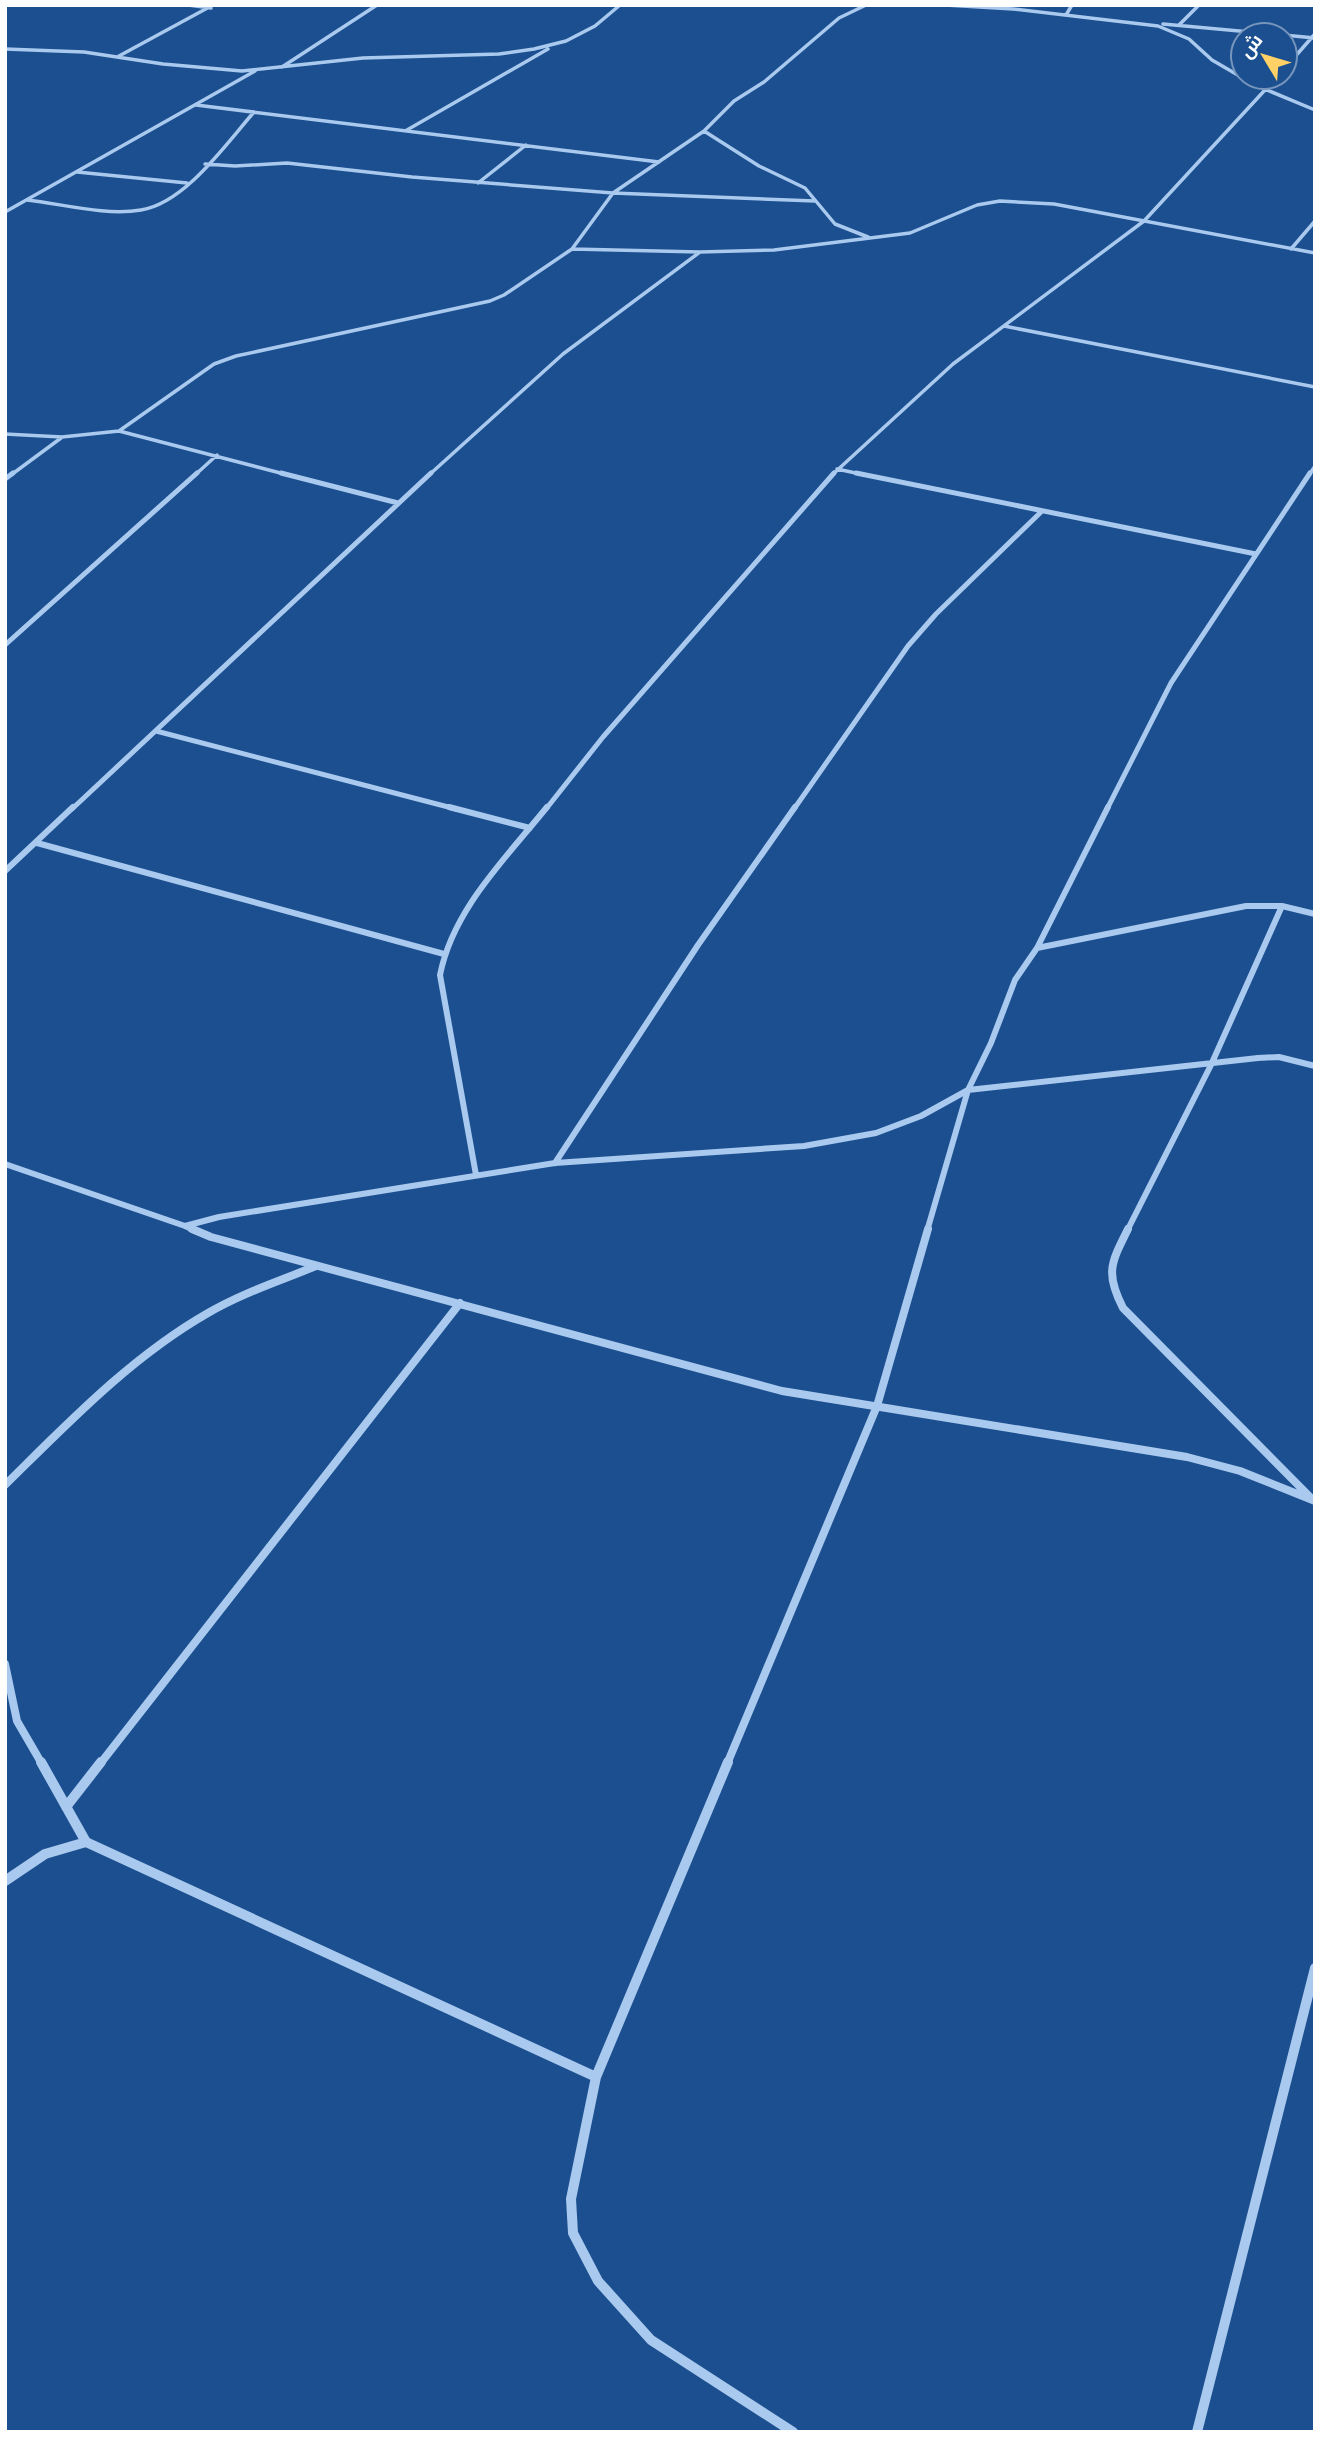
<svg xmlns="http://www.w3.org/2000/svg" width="1320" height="2437" viewBox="0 0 1320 2437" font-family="Jost,Cairo,sans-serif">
<rect width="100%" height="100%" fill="#1b4f8f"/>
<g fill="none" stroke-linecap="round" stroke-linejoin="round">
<path stroke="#a9c9ee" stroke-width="3.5" d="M 188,5 L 211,8
M 945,5 L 1013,9 L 1158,26 L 1189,39 L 1212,60 L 1255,85 L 1315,110
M 1066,15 L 1072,5
M 1163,24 L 1315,38
M 1179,25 L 1199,5
M 5,49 L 84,52 L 163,64 L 242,71 L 363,58 L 499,54 L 534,49 L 566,41 L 595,26 L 620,5
M 119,56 L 213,5
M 282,67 L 377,5
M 1285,68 L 1314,35
M 196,105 L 659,162
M 407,130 L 548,49
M 704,131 L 759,166 L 805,188 L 835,224 L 868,237
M 205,164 L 235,166 L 287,163 L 412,177 L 613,193 L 815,201
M 77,172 L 187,183
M 478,183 L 526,145
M 27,200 C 63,204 105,216 141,210 C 185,203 226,144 254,112
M 5,212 L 255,71
M 572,249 L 700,252 L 774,250 L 910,233 L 977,205 L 1000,201 L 1054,204 L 1315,253
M 1291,249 L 1315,221
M 1004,326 L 1315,387
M 119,431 L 214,364 L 236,356 L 490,301 L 504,295 L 572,249 L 613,193 L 704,131 L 734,101 L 764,82 L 839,18 L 866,5
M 5,434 L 62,437 L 119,431 L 288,475
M 837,469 L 865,475
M 11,475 L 61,438
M 195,475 L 217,455
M 429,475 L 563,354 L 700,252
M 832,475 L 953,364 L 1144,221 L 1277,77
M 1309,475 L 1315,466"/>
<path stroke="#a9c9ee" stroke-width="5" d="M 281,473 L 398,503
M 856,473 L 1256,554
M 5,479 L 13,473
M 5,645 L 197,473
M 156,731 L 456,809
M 72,809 L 431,473
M 546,809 L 603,737 L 834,473
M 794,809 L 908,646 L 936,614 L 1042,511
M 1107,809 L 1171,683 L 1310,473"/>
<path stroke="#a9c9ee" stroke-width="6" d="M 449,807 L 530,828
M 37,843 L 444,954
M 5,871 L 73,807
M 1037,948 L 1108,807
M 555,1163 L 698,945 L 795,807
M 5,1164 L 185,1226
M 476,1175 L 440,975 C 453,909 506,858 547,807
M 196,1231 L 185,1226 L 219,1217 L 555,1163 L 804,1146 L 876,1133 L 921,1116 L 968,1090 L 991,1043 L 1015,980 L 1037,948 L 1246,906 L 1282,906 L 1315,914
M 927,1231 L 968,1090 L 1258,1058 L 1279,1057 L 1315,1066
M 1127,1231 L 1211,1065 L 1282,906"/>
<path stroke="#a9c9ee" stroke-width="8" d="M 192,1229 L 211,1237 L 782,1391 L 1187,1457 L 1240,1471 L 1315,1501
M 1128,1229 C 1111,1263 1105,1273 1123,1308 L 1310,1497
M 5,1485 C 68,1423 131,1357 208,1313 C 242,1293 280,1281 316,1266
M 5,1664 L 17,1721 L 42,1764
M 100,1764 L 460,1303
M 727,1764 L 877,1406 L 928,1229"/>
<path stroke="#a9c9ee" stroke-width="10" d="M 41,1762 L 86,1842 L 596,2077
M 728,1762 L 596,2077 L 571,2199 L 573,2233 L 598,2281 L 651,2340 L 793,2432
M 66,1807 L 101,1762
M 5,1881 L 45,1854 L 86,1842
M 1197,2432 L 1315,1968"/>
</g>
<rect width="1320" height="2437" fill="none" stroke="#ffffff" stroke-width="14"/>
<g transform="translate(1264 56) rotate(308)"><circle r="33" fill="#1b4f8f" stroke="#7695bc" stroke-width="2"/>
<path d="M0-5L12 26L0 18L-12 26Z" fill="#ffd166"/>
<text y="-10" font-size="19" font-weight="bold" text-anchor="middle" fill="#ffffff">ش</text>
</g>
</svg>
